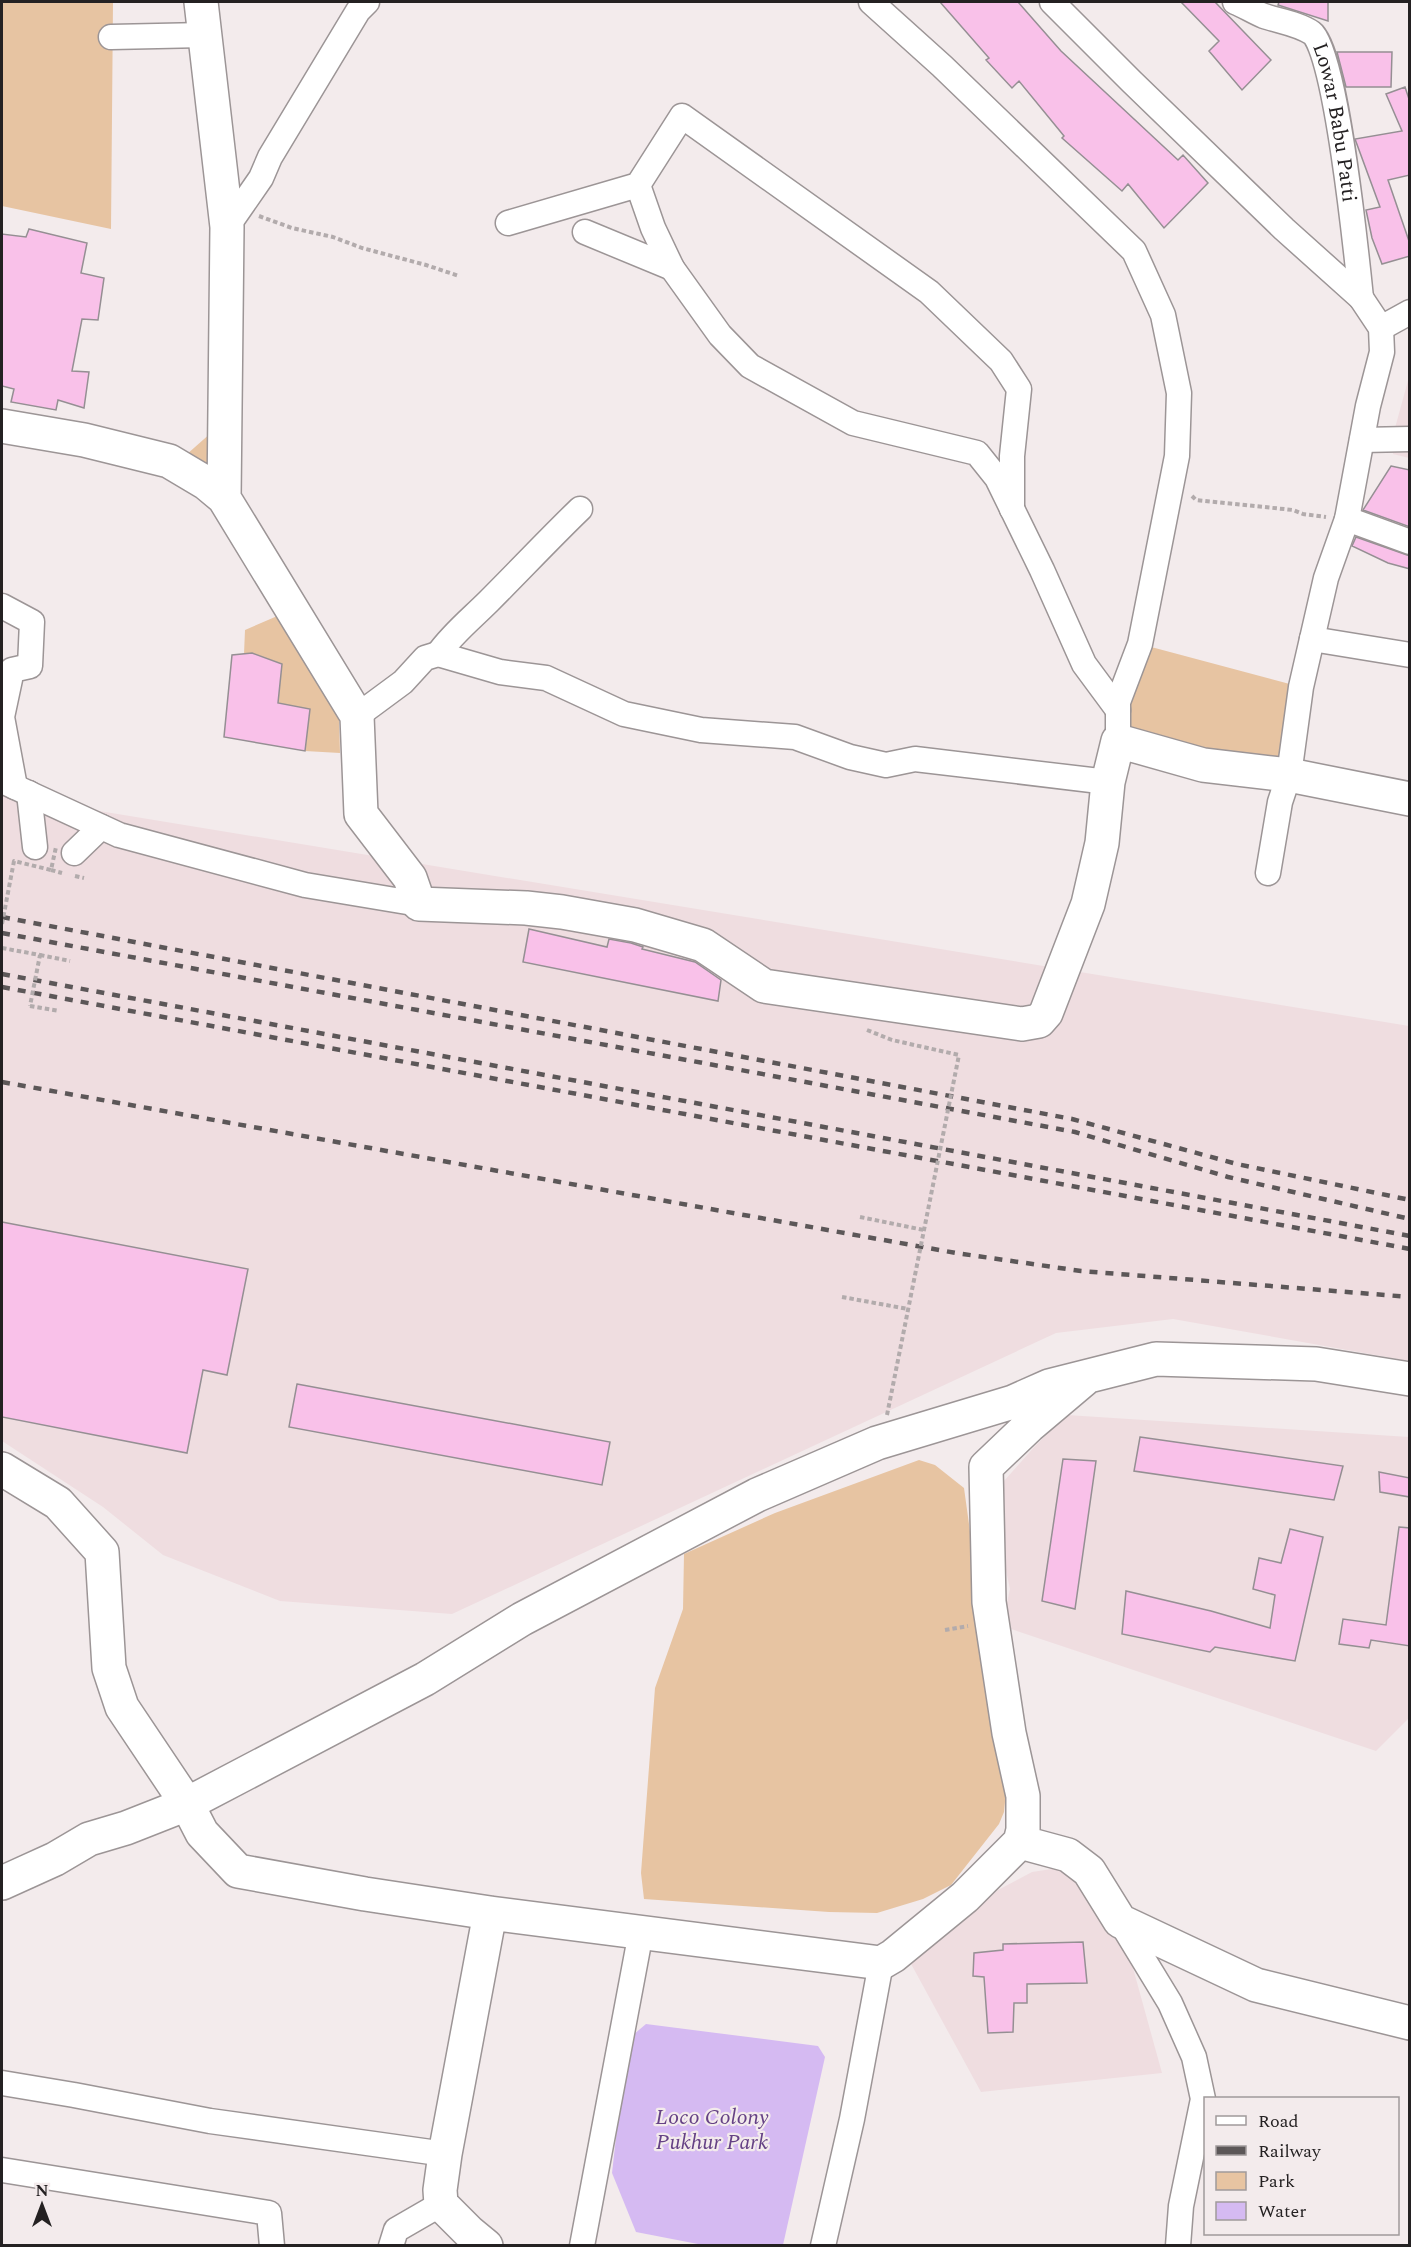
<svg xmlns="http://www.w3.org/2000/svg" width="1411" height="2247" viewBox="0 0 1411 2247" font-family="Spectral,serif">
<rect width="100%" height="100%" fill="#f3ebec"/>
<path fill="#efdde0" d="M 1409,377 L 1409,458 L 1393,454 L 1395,428 Z
M 2,795 L 1409,1026 L 1409,1361 L 1173,1319 L 1056,1333 L 452,1614 L 280,1601 L 163,1555 L 103,1507 L 2,1441 Z
M 1067,1415 L 1409,1437 L 1409,1718 L 1376,1751 L 1002,1626 L 1010,1589 L 995,1519 L 1004,1481 L 1036,1445 Z
M 1065,1867 L 1120,1921 L 1162,2073 L 981,2092 L 910,1962 L 998,1890 L 1032,1872 Z"/>
<path fill="#e7c4a2" d="M 2,2 L 113,2 L 111,229 L 2,206 Z
M 212,432 L 216,479 L 186,455 Z
M 282,614 L 330,688 L 339,720 L 340,753 L 305,751 L 278,703 L 282,664 L 252,653 L 244,654 L 245,630 Z
M 1140,644 L 1301,687 L 1289,775 L 1118,741 Z
M 919,1460 L 935,1465 L 964,1488 L 1006,1792 L 1004,1812 L 999,1824 L 951,1885 L 923,1899 L 877,1913 L 829,1912 L 644,1899 L 641,1873 L 655,1688 L 683,1609 L 684,1554 L 775,1513 Z"/>
<path fill="#d5baf2" d="M 646,2024 L 818,2046 L 825,2057 L 783,2245 L 703,2245 L 636,2232 L 612,2173 L 627,2040 Z"/>
<path fill="#f9c1e9" stroke="#958f93" stroke-width="1.5" d="M 940,2 L 1018,2 L 1061,51 L 1178,160 L 1183,155 L 1208,183 L 1164,228 L 1128,184 L 1122,191 L 1062,138 L 1064,136 L 1019,81 L 1012,88 L 986,60 L 989,58 Z
M 1181,2 L 1215,2 L 1271,60 L 1242,90 L 1209,51 L 1219,41 Z
M 1279,2 L 1328,2 L 1328,21 L 1278,5 Z
M 1337,52 L 1392,52 L 1391,87 L 1346,87 Z
M 1405,87 L 1410,102 L 1410,175 L 1388,180 L 1410,244 L 1410,256 L 1382,264 L 1372,238 L 1366,210 L 1380,207 L 1355,139 L 1402,131 L 1386,94 Z
M 29,229 L 87,243 L 81,273 L 104,278 L 98,320 L 82,319 L 72,371 L 89,372 L 84,408 L 58,400 L 56,410 L 11,402 L 14,389 L 2,386 L 2,234 L 26,237 Z
M 1391,466 L 1410,470 L 1410,527 L 1363,510 Z
M 1356,537 L 1410,556 L 1410,569 L 1388,563 L 1352,546 Z
M 252,653 L 282,664 L 278,703 L 310,709 L 305,751 L 224,737 L 232,655 Z
M 529,929 L 607,947 L 609,939 L 631,943 L 643,947 L 642,949 L 695,962 L 721,980 L 718,1001 L 523,962 Z
M 2,1222 L 248,1269 L 227,1375 L 203,1370 L 187,1453 L 2,1417 Z
M 297,1384 L 610,1442 L 602,1485 L 289,1427 Z
M 1140,1437 L 1343,1466 L 1334,1500 L 1134,1471 Z
M 1063,1459 L 1096,1461 L 1075,1609 L 1042,1601 Z
M 1379,1472 L 1410,1478 L 1410,1497 L 1380,1492 Z
M 1399,1527 L 1410,1528 L 1410,1646 L 1371,1640 L 1369,1648 L 1339,1644 L 1343,1619 L 1386,1625 Z
M 1290,1529 L 1323,1537 L 1295,1661 L 1215,1647 L 1210,1652 L 1122,1634 L 1126,1591 L 1211,1611 L 1270,1628 L 1275,1595 L 1253,1589 L 1259,1558 L 1281,1563 Z
M 1083,1942 L 1087,1983 L 1027,1984 L 1027,2003 L 1014,2003 L 1013,2032 L 988,2033 L 984,1977 L 973,1976 L 974,1953 L 1003,1950 L 1003,1944 Z"/>
<g fill="none" stroke-linecap="round" stroke-linejoin="round">
<g stroke="#9c9596" stroke-width="27">
<g id="street">
<path d="M 871,2 L 942,66 L 1134,251 L 1163,315 L 1179,393 L 1177,456 L 1140,644 L 1118,702 L 1118,741"/>
<path d="M 1052,2 L 1132,82 L 1284,229 L 1361,298 L 1381,328 L 1382,352 L 1368,406 L 1347,519 L 1326,578 L 1312,639 L 1301,687 L 1289,775 L 1280,802 L 1268,873"/>
<path id="s1" d="M 1235,2 C 1245,6 1254,12 1264,16 C 1279,21 1299,24 1312,33 C 1336,50 1357,259 1361,298"/>
<path d="M 111,37 L 204,35"/>
<path d="M 638,185 L 653,228 L 672,268 L 720,335 L 750,366 L 853,423 L 977,453 L 997,478 L 1042,570 L 1084,664 L 1118,710"/>
<path d="M 508,223 L 638,185 L 682,116 L 929,292 L 1001,361 L 1019,389 L 1012,456 L 1012,509"/>
<path d="M 227,227 L 261,178 L 270,157 L 358,11 L 367,2"/>
<path d="M 585,232 L 672,268"/>
<path d="M 1381,328 L 1410,312"/>
<path d="M 1362,440 L 1410,439"/>
<path d="M 1347,519 L 1410,542"/>
<path d="M 2,606 L 32,622 L 30,666 L 12,670 L 2,717 L 15,787"/>
<path d="M 1312,639 L 1410,655"/>
<path d="M 438,654 C 453,633 471,619 489,601 C 520,570 549,539 580,509"/>
<path d="M 357,716 L 403,682 L 425,658 L 438,654 L 500,672 L 546,678 L 624,714 L 701,730 L 795,737 L 850,757 L 886,765 L 915,759 L 1108,782"/>
<path d="M 2,781 L 119,835 L 305,885 L 419,904"/>
<path d="M 29,793 L 35,847"/>
<path d="M 74,853 L 101,827"/>
<path d="M 1120,1921 L 1170,2003 L 1194,2057 L 1203,2099 L 1181,2206 L 1178,2246"/>
<path d="M 2,2083 L 74,2095 L 210,2121 L 445,2154"/>
<path d="M 2,2170 L 269,2213 L 272,2246"/>
<path d="M 391,2246 L 396,2230 L 441,2204"/>
<path d="M 582,2246 L 641,1932"/>
<path d="M 823,2246 L 852,2119 L 881,1963"/>
</g>
</g>
<g stroke="#9c9596" stroke-width="36">
<path id="secondary" d="M 201,2 L 227,227 L 224,498 L 357,716 L 361,814 L 410,878 L 419,904 L 526,908 L 562,912 L 635,925 L 703,945 L 764,986 L 1022,1024 L 1039,1021 L 1046,1013 L 1088,904 L 1102,843 L 1108,782 L 1118,741 L 1203,765 L 1289,775 L 1410,799
M 2,426 L 84,440 L 169,461 L 206,483 L 224,498
M 2,1469 L 58,1503 L 102,1552 L 109,1668 L 122,1707 L 187,1804 L 202,1833 L 238,1871 L 365,1894 L 490,1913 L 881,1963 L 893,1956 L 965,1897 L 1020,1842 L 1023,1830 L 1023,1796 L 1009,1733 L 989,1602 L 986,1467 L 1029,1426 L 1087,1377
M 1020,1842 L 1068,1855 L 1089,1871 L 1120,1921 L 1256,1985 L 1410,2023
M 2,1883 L 55,1859 L 89,1839 L 126,1828 L 187,1804 L 425,1679 L 522,1619 L 757,1495 L 877,1443 L 1013,1402 L 1049,1386 L 1156,1359 L 1316,1364 L 1410,1379
M 486,2246 L 469,2232 L 441,2204 L 440,2190 L 445,2154 L 490,1913"/>
</g>
<path stroke="#b2abac" stroke-width="4" stroke-dasharray="4.5 3" stroke-linecap="butt" d="M 259,216 L 292,228 L 333,237 L 362,248 L 426,265 L 459,276
M 1192,496 L 1196,500 L 1293,510 L 1303,514 L 1326,517
M 51,870 L 62,873
M 75,876 L 84,878
M 40,955 L 70,961
M 30,1006 L 59,1011
M 867,1030 L 892,1040 L 959,1055
M 860,1217 L 924,1230
M 842,1297 L 908,1309
M 945,1630 L 968,1626"/>
<use href="#street" stroke="#fff" stroke-width="24"/>
<use href="#secondary" stroke="#fff" stroke-width="33"/>
<path stroke="#5c5758" stroke-width="4.5" stroke-dasharray="8 8" stroke-linecap="butt" d="M 2,917 L 1072,1119 L 1237,1164 L 1410,1200
M 2,933 L 1075,1132 L 1228,1177 L 1410,1219
M 2,974 L 1410,1236
M 2,987 L 1410,1249
M 2,1082 L 956,1253 L 1081,1271 L 1410,1297"/>
<path stroke="#b2abac" stroke-width="4" stroke-dasharray="4.5 3" stroke-linecap="butt" d="M 2,924 L 14,861 L 51,870 L 56,847
M 2,948 L 40,955 L 30,1006
M 887,1415 L 959,1055"/>
</g>
<g text-anchor="middle" stroke-width="4.5" stroke-linejoin="round" paint-order="stroke">
<g font-size="21" fill="#242122" stroke="#f3ebec">
<text dy="7" stroke="none"><textPath href="#s1" startOffset="177">Lowar Babu Patti</textPath></text>
</g>
<g font-size="22" font-style="italic" fill="#654185" stroke="#f3ebec">
<text x="712" y="2124">Loco Colony<tspan x="712" dy="25">Pukhur Park</tspan></text>
</g>
</g>
<rect width="1411" height="2247" fill="none" stroke="#242122" stroke-width="6"/>
<rect x="1204" y="2097" width="195" height="138" fill="#f3ebec" stroke="#a09a9b" stroke-width="1.5"/>
<rect x="1216" y="2116" width="30" height="9" fill="#ffffff" stroke="#a09a9b" stroke-width="1.5"/>
<text x="1258" y="2127" font-size="18" fill="#242122">Road</text>
<rect x="1216" y="2146" width="30" height="9" fill="#5c5758" stroke="#a09a9b" stroke-width="1.5"/>
<text x="1258" y="2157" font-size="18" fill="#242122">Railway</text>
<rect x="1216" y="2172" width="30" height="18" fill="#e7c4a2" stroke="#a09a9b" stroke-width="1.5"/>
<text x="1258" y="2187" font-size="18" fill="#242122">Park</text>
<rect x="1216" y="2202" width="30" height="18" fill="#d5baf2" stroke="#a09a9b" stroke-width="1.5"/>
<text x="1258" y="2217" font-size="18" fill="#242122">Water</text>
<g transform="translate(42 2205)" stroke="#f3ebec" stroke-width="4.5" paint-order="stroke">
<path d="M0-4.5L10 22L0 15L-10 22Z" fill="#242122"/>
<text y="-9" font-size="16" font-weight="bold" text-anchor="middle" fill="#242122">N</text>
</g>
</svg>
